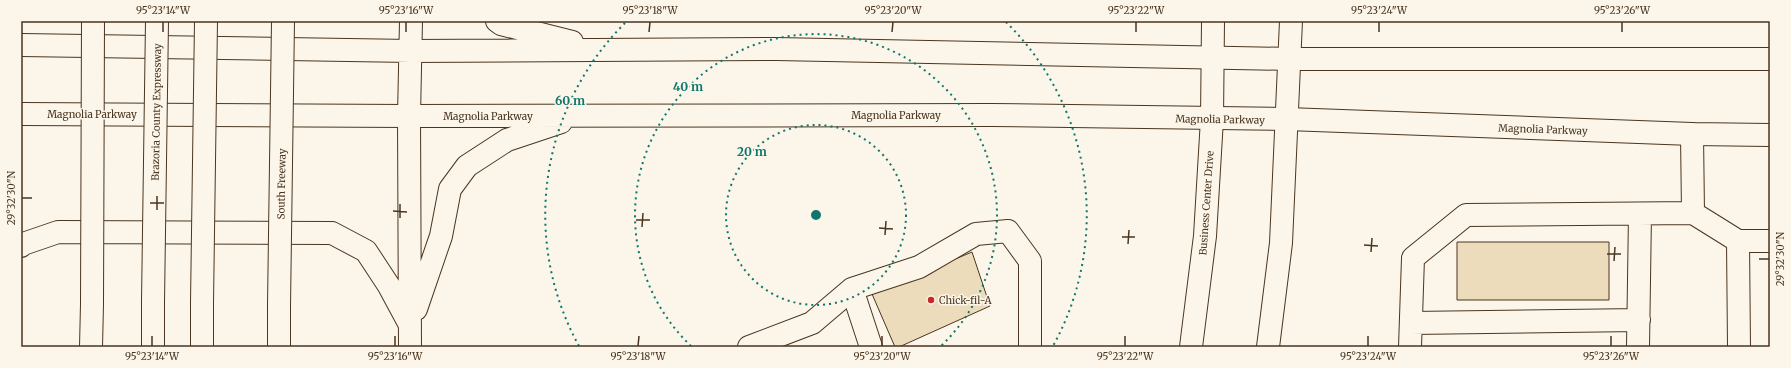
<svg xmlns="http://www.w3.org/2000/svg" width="1791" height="368" viewBox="0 0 1791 368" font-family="Merriweather,serif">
<rect width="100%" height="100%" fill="#fbf6e9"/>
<path fill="#ecdcbc" stroke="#4a3520" d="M 1457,242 L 1609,242 L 1609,300 L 1457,300 Z
M 972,252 L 990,306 L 899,347 L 895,347 L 872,294 Z"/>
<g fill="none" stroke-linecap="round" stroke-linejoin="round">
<g stroke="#4a3520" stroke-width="24">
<path id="minor" d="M 1692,134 L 1693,213 L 1738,241 L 1739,347
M 1738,241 L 1770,241
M 852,289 L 871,347
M 1411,323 L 1639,320
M 749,347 L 812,323 L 852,289 L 919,267 L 976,234 L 1008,231 L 1030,261 L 1030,347
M 1191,347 L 1205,236 L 1212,119 L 1213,21
M 1268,347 L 1281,243 L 1291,21
M 1410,347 L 1413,258 L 1466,215 L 1693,213
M 1638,347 L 1640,214"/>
</g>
<g stroke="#4a3520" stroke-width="24">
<path id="major" d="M 497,21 L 501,24 L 572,42
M 21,45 L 411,51 L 776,49 L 1290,59 L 1770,59
M 21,114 L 409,116 L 991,115 L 1287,119 L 1692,134 L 1770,135
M 21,246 L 23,244 L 58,232 L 332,233 L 366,251 L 389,286 L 410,325
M 416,309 L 441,236 L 450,189 L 467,166 L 507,140 L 561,122
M 410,347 L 409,116 L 411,21"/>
</g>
<g stroke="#4a3520" stroke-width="24">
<path id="highway" d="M 202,303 L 202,347
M 91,347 L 92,304
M 153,347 L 153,302
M 279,347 L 279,306"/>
</g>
<use href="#minor" stroke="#fbf6e9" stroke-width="22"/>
<use href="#major" stroke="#fbf6e9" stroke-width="22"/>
<use href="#highway" stroke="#fbf6e9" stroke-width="22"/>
<g stroke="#4a3520" stroke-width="24" stroke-linecap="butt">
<path id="highway-bridge" d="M 153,302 L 157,21
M 202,303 L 206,21
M 92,304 L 93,21
M 279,306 L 283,21"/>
</g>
<use href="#highway-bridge" stroke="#fbf6e9" stroke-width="22"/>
</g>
<path fill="none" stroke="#4a3520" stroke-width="1.5" d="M 163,32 L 163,22M 406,32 L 406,22M 649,32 L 650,22M 892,32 L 893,22M 1136,32 L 1136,22M 1379,32 L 1379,22M 1622,32 L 1622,22M 22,198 L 32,198M 150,203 L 164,203M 157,210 L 157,196M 393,211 L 407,212M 400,218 L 400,204M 636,220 L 650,220M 642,227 L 643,213M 879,228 L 893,229M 885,235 L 886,221M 1122,237 L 1135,237M 1128,244 L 1129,230M 1364,245 L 1378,246M 1371,252 L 1372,238M 1607,254 L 1621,254M 1759,259 L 1769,259M 1614,261 L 1615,247M 152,346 L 152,336M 395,346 L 395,336M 638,346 L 639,336M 882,346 L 882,336M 1125,346 L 1125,336M 1368,346 L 1368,336M 1611,346 L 1611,336"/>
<g fill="none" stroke="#0f766e" stroke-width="2" stroke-dasharray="2 4">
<circle cx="816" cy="215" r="90"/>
<path d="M691 346A181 181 0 1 1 941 346"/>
<path d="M579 346A271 271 0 0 1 626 22M1006 22A271 271 0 0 1 1053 346"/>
</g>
<circle fill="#c62828" stroke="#fbf6e9" stroke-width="1.5" cx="931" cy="300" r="4"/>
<g text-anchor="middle" stroke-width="3" stroke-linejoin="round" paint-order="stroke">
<g font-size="10" fill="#4a3520" stroke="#fbf6e9">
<text transform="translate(156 112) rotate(-89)" y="4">Brazoria County Expressway</text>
<text x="92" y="118">Magnolia Parkway</text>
<text x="896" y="119">Magnolia Parkway</text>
<text x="488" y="120">Magnolia Parkway</text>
<text transform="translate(1220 119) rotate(1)" y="4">Magnolia Parkway</text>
<text transform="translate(1543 129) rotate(2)" y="4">Magnolia Parkway</text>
<text transform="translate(281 184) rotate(-89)" y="4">South Freeway</text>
<text transform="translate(1206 203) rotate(-86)" y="4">Business Center Drive</text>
</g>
<g font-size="10" fill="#4a3520" stroke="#fbf6e9" text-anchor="start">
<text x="939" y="304">Chick-fil-A</text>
</g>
</g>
<circle cx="816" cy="215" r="6" fill="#0f766e" stroke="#fbf6e9" stroke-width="2"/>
<g font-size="12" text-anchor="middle" font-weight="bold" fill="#0f766e" stroke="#fbf6e9" stroke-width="3" stroke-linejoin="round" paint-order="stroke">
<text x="688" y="91">40 m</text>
<text x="570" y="105">60 m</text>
<text x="752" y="156">20 m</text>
</g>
<rect width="1791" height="368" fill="none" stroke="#fbf6e9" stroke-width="44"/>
<rect x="22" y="22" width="1747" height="324" fill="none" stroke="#4a3520" stroke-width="1.5"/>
<g font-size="10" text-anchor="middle" fill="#4a3520">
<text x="163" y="14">95°23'14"W</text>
<text x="406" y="14">95°23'16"W</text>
<text x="650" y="14">95°23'18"W</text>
<text x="893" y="14">95°23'20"W</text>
<text x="1136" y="14">95°23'22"W</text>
<text x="1379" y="14">95°23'24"W</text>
<text x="1622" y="14">95°23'26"W</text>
<text transform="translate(11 198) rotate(-90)" y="4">29°32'30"N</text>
<text transform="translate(1780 259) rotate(-90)" y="4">29°32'30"N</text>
<text x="152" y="360">95°23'14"W</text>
<text x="395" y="360">95°23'16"W</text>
<text x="638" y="360">95°23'18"W</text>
<text x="882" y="360">95°23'20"W</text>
<text x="1125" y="360">95°23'22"W</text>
<text x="1368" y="360">95°23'24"W</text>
<text x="1611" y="360">95°23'26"W</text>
</g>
</svg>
